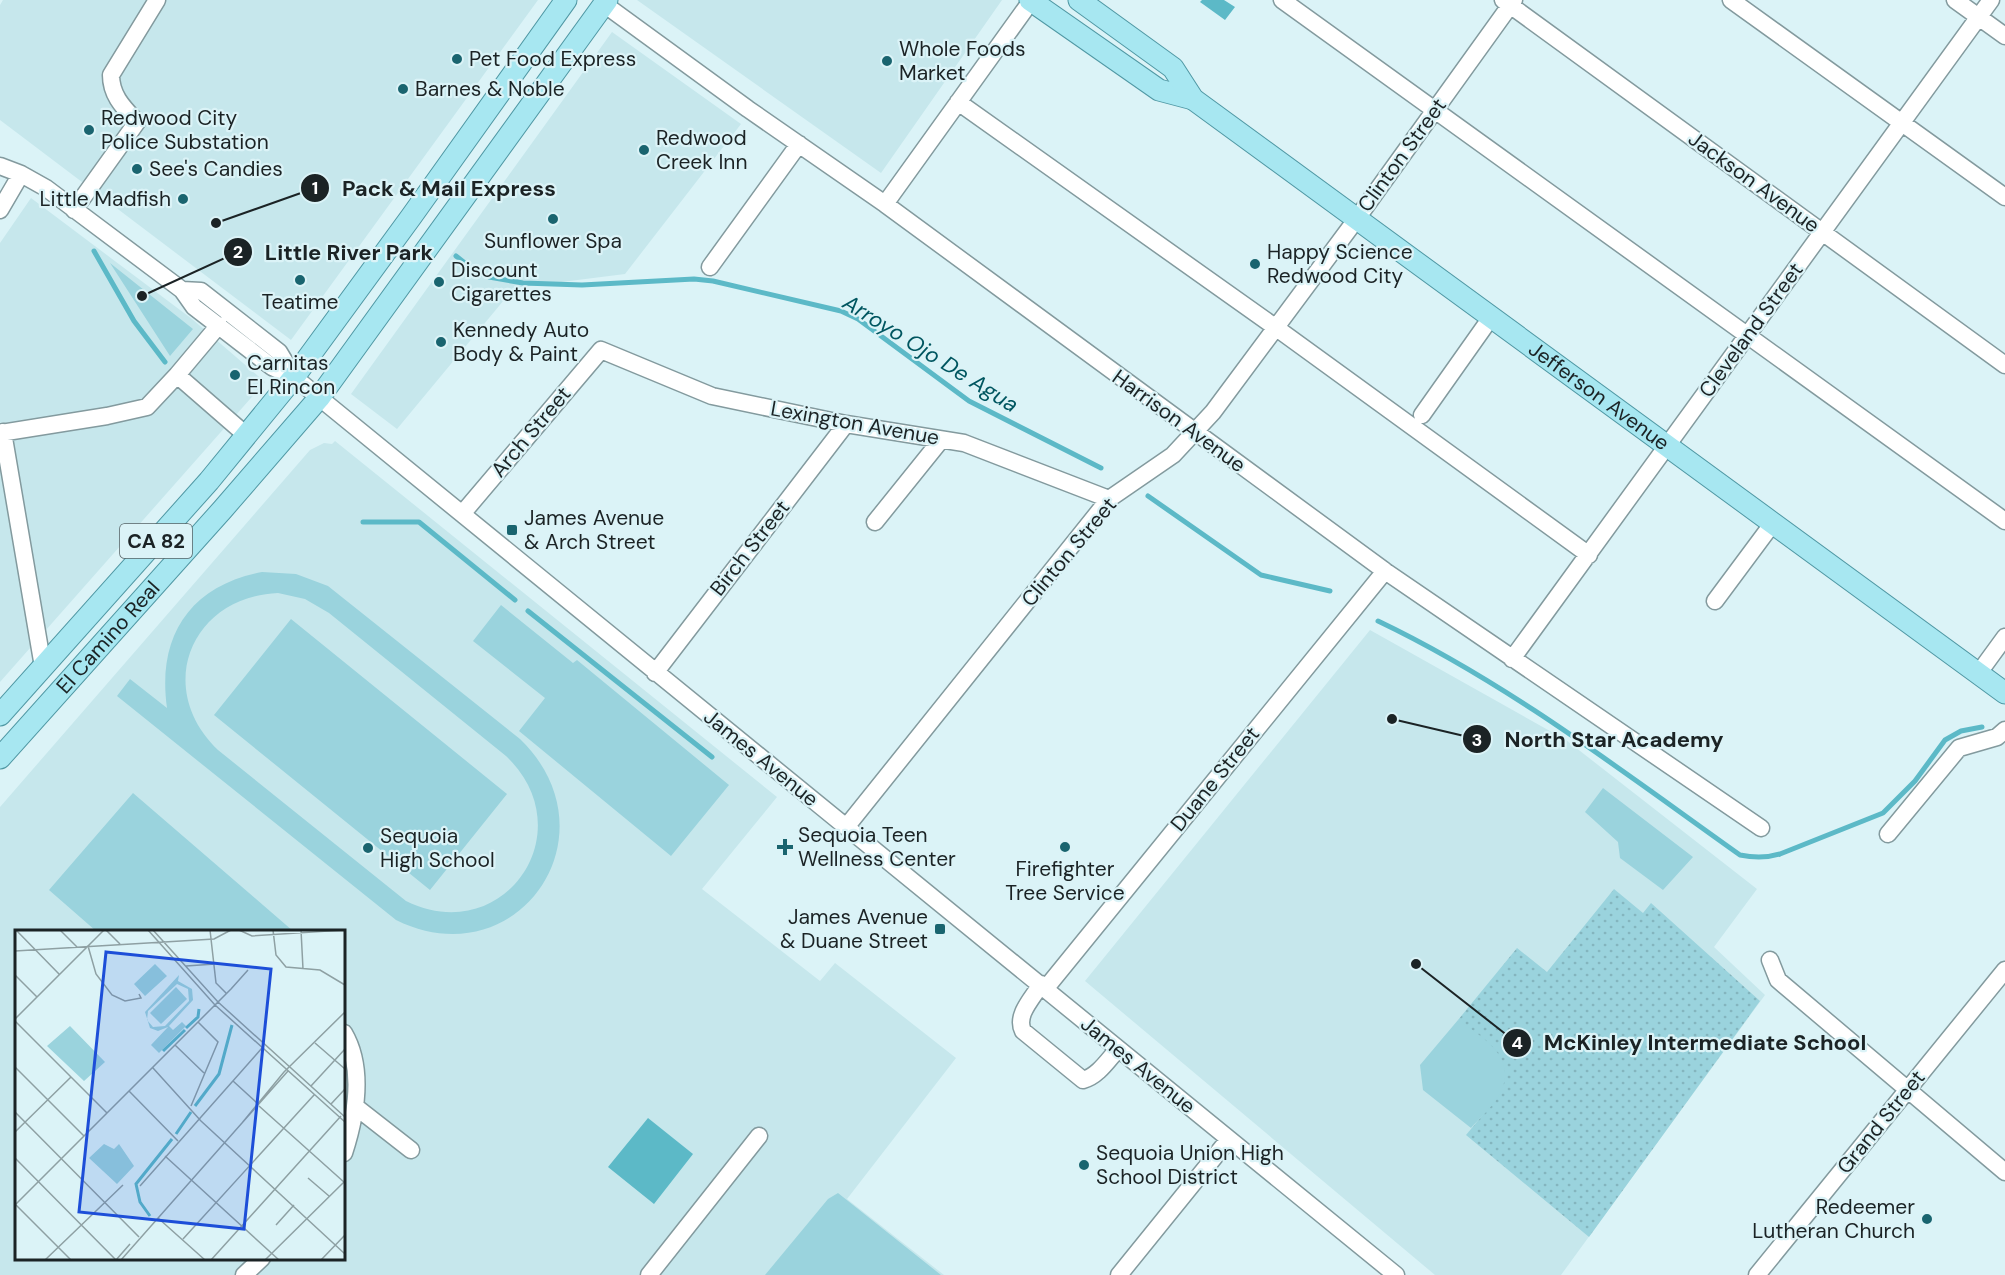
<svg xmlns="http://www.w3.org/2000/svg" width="2005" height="1275" viewBox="0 0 2005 1275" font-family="'DM Sans',sans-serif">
<defs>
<pattern id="grass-dots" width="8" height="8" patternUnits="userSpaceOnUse" patternTransform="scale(1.5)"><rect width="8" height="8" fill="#9ad3dd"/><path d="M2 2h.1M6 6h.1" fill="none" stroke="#84b5be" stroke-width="1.8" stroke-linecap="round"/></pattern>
</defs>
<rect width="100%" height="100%" fill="#dbf3f7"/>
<path fill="#c6e7ec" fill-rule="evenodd" d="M 3,0 L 538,0 L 291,340 L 0,120 L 0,5 Z
M 637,0 L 1002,0 L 881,173 Z
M 612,32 L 741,124 L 625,274 L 514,288 L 397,429 L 351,394 Z
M 31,198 L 192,319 L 265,382 L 0,682 L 0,243 Z
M 335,441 L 777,797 L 702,889 L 820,981 L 835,963 L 956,1058 L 847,1199 L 944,1275 L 0,1275 L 0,807 L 310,450 L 324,443 L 332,444 ZM 16,932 L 344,932 L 344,1258 L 16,1258 Z
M 1370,630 L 1566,740 L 1757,889 L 1714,947 L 1765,995 L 1561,1275 L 1435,1275 L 1085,981 Z"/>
<path fill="url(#grass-dots)" d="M 1614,889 L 1643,913 L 1651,903 L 1760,1001 L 1589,1237 L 1466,1135 L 1495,1100 L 1458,1020 L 1517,948 L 1547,972 Z"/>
<path fill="#9ad3dd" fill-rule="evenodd" d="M 110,263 L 193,329 L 170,356 Z
M 262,572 L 296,574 L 328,586 L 520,739 C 618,834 518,980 396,920 L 117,696 L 130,679 L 167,708 C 157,637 189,586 262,572 ZM 278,593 L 305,599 L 329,613 L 506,756 C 585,831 504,949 406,901 L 218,750 C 154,689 190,597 278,593 Z
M 501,605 L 573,663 L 577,660 L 729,785 L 671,856 L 519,731 L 545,698 L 473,641 Z
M 291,619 L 507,794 L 430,890 L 214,715 Z
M 1603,788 L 1693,857 L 1663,890 L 1620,858 L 1618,842 L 1585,812 Z
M 133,793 L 293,931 L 96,931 L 49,890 Z
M 1458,1020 C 1487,1040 1522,1061 1496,1100 C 1489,1110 1479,1119 1471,1128 L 1423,1090 L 1420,1065 Z
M 838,1193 L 941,1275 L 765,1275 L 828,1199 Z"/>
<path fill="#5cb9c7" d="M 1202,0 L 1224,0 L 1235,7 L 1225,20 L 1200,2 Z
M 648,1118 L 693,1154 L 654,1204 L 608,1167 Z"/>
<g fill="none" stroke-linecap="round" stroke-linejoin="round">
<path stroke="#5cb9c7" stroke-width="5" d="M 94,251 L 134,321 L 165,362
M 456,256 L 476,272 L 489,277 L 523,283 L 582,285 L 694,279 L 713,281 L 841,311 L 858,319 L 969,401 L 1101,468
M 1148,496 L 1261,575 L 1330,591
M 363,522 L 419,522 L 515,600
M 528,611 L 712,757
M 1378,621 C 1508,683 1623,772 1740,855 C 1754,858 1767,858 1780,854 L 1883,813 L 1915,781 L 1945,740 L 1961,731 L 1982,727"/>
<g stroke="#839a9e" stroke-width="19">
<path id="minor" d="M 1282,0 L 2005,521
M 1503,0 L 2005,365
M 1731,0 L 2005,197
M 1955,0 L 2005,36
M 604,4 L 748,109 L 885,204 L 1385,571 L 1761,828
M 958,102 L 1275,327 L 1589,555
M 0,166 L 21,174 L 46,188 L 182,290 L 194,307 L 272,367 L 294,377 L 1396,1275
M 885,204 L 1031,1
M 0,210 L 21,174
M 74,210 L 137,122 C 124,108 111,96 111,75 L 157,0
M 710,267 L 799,144
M 182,290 L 201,291 L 279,352 L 294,377
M 177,375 L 246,435
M 1422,415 L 1492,316
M 3,432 L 43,667
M 0,433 L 107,416 L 147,407 L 177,375 L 219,325
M 462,514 L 601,350 L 712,396 L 846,424 L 964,443 L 1109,499
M 875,522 L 941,440
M 1715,601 L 1773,523
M 1512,659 L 1991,0
M 655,673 L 846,424
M 1978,674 L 2005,637
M 847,826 L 1109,499 L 1173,455 L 1213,412 L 1358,217 L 1514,0
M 1888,834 L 1959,748 L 1997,737 L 2005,730
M 1770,960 L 1778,980 L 2005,1172
M 1041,984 C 1033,998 1015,1015 1023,1031 L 1083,1080 C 1098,1076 1108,1060 1118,1049
M 1046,988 L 1385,571
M 344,1033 C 365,1069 356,1116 344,1153
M 356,1107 L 411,1150
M 244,1275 L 262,1258
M 649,1275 L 759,1136
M 1119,1275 L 1229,1139
M 1757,1275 L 2005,970"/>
</g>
<g stroke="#5098a4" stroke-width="23">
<g id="major">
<path d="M 1030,0 L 1159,90 L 1193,99"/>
<path id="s1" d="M 1079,0 L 1173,68 L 1193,99 L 2005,693"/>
<path d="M 0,715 L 209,481 L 294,377 L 411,217 L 566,0"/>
<path id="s2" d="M 0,758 L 223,509 L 319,398 L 607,0"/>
</g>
</g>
<use href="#minor" stroke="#fff" stroke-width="16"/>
<use href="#major" stroke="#a7e7f1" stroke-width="21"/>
</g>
<g fill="#19646f" stroke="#dbf3f7" stroke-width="2">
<circle cx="457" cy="59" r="6"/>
<circle cx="887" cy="61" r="6"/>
<circle cx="403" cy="89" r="6"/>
<circle cx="89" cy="130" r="6"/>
<circle cx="644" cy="150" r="6"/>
<circle cx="137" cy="169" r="6"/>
<circle cx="183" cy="199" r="6"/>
<circle cx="553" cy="219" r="6"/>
<circle cx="1255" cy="264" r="6"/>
<circle cx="300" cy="280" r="6"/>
<circle cx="439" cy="282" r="6"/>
<circle cx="441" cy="342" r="6"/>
<circle cx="235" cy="375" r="6"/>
<rect x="506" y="524" width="12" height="12" rx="3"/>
<path d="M782 838h6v6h6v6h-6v6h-6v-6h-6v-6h6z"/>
<circle cx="1065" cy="847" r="6"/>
<circle cx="368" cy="848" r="6"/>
<rect x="934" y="923" width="12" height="12" rx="3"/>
<circle cx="1084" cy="1165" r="6"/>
<circle cx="1927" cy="1219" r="6"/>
</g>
<g text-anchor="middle" stroke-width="4.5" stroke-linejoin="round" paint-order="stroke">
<rect fill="#dbf3f7" stroke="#556164" stroke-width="1.5" x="120" y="524" width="72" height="34" rx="4.5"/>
<g font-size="20" font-weight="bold" fill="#1b2325">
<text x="156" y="548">CA 82</text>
</g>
<g font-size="21" fill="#1b2325" stroke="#dbf3f7" text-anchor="start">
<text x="899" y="56">Whole Foods<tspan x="899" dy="24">Market</tspan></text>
<text x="469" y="66">Pet Food Express</text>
<text x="415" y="96">Barnes &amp; Noble</text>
<text x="101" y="125">Redwood City<tspan x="101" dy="24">Police Substation</tspan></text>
<text x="656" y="145">Redwood<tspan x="656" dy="24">Creek Inn</tspan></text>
<text x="149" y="176">See's Candies</text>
<text x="171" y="206" text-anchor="end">Little Madfish</text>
<text x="553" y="248" text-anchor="middle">Sunflower Spa</text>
<text x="1267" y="259">Happy Science<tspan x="1267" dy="24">Redwood City</tspan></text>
<text x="451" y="277">Discount<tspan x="451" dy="24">Cigarettes</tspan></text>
<text x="300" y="309" text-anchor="middle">Teatime</text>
<text x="453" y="337">Kennedy Auto<tspan x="453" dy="24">Body &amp; Paint</tspan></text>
<text x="247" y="370">Carnitas<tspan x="247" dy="24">El Rincon</tspan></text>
<text x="524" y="525">James Avenue<tspan x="524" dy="24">&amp; Arch Street</tspan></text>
<text x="798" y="842">Sequoia Teen<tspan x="798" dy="24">Wellness Center</tspan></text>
<text x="380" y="843">Sequoia<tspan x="380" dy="24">High School</tspan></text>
<text x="1065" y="876" text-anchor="middle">Firefighter<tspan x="1065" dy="24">Tree Service</tspan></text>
<text x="928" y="924" text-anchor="end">James Avenue<tspan x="928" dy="24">&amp; Duane Street</tspan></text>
<text x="1096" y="1160">Sequoia Union High<tspan x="1096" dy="24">School District</tspan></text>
<text x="1915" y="1214" text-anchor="end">Redeemer<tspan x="1915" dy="24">Lutheran Church</tspan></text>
</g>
<g font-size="21" fill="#1b2325" stroke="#dbf3f7">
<text transform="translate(1402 155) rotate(-54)" y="7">Clinton Street</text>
<text transform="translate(1754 182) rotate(36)" y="7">Jackson Avenue</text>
<text transform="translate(1751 330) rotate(-54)" y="7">Cleveland Street</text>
<text dy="7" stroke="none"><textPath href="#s1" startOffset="656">Jefferson Avenue</textPath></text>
<text transform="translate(1179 421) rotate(36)" y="7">Harrison Avenue</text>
<text transform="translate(855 423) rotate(10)" y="7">Lexington Avenue</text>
<text transform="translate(531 432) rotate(-50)" y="7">Arch Street</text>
<text transform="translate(750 548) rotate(-52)" y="7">Birch Street</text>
<text transform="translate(1069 552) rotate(-50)" y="7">Clinton Street</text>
<text dy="7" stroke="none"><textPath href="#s2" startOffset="162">El Camino Real</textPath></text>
<text transform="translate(761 758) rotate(39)" y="7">James Avenue</text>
<text transform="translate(1215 779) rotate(-51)" y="7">Duane Street</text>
<text transform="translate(1138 1065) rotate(39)" y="7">James Avenue</text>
<text transform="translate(1881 1122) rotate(-51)" y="7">Grand Street</text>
</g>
<g font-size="22" font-style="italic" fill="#005660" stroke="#dbf3f7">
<text transform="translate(931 353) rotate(32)" y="8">Arroyo Ojo De Agua</text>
</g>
</g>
<g transform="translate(15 930)">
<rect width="330" height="330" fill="#dbf3f7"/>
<path d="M 89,214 L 99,219 L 104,214 L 119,236 L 102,254 L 74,228 Z" fill="#9ad3dd"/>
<path d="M 140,34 L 152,46 L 130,66 L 119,54 ZM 164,45 L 163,51 L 177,59 L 178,70 L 154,96 L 158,100 L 167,92 L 171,96 L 144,123 L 136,115 L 153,97 L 143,101 L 135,98 L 130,82 ZM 162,54 L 173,59 L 174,71 L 150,96 L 138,97 L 132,90 L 133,81 ZM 161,57 L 172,69 L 146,94 L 135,83 ZM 55,96 L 90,132 L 69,151 L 32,116 Z" fill="#9ad3dd" fill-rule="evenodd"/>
<path fill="none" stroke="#5cb9c7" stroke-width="3" d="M 171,98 L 183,87 L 184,79M 148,121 L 170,100M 180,176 L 204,144 L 217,95M 161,204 L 176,182M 135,286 L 125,272 L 121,254 L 157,209"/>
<path fill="none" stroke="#8ea0a3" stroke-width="1.5" d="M 1,0 L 44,44M 45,0 L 62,17M 91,0 L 105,14M 133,0 L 200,75 L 330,192M 138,0 L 203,72 L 330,187M 195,0 L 201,53 L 211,63M 224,0 L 237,6 L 329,0M 258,0 L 261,25 L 271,37 L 305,40 L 330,55M 286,0 L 288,39M 73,16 L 81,44 L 97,65 L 110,71 L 126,68 L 124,64M 0,21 L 199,9 L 216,0M 171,36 L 200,34M 0,45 L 22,67M 216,59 L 233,40M 0,89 L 89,0M 0,91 L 92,183M 300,113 L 330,139M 160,115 L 189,143M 0,137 L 69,206M 138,138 L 186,191 L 330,324M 218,151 L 242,173M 296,156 L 330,119M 114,161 L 163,211M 316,174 L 330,159M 176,176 L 203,112 L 183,92M 244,176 L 330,253M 0,182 L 124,307M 227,193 L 269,142 L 330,82M 0,202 L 56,147M 150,226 L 264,330M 0,228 L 101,330M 293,248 L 314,266M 125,256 L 247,118M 0,275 L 216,59M 1,275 L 56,330M 143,288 L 190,330M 261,295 L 279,275M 168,309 L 299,165M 30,330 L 108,255M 101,330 L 115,314M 106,330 L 273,141M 196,330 L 326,186M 250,330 L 329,252M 306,330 L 330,305"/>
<path fill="#1d4ed8" fill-opacity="0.15" stroke="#1d4ed8" stroke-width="3" d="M 91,22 L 256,39 L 229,299 L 64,282 Z"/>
<rect width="330" height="330" fill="none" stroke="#1b2325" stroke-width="3"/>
</g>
<path fill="none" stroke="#1b2325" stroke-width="2" d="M216 223L315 188M142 296L238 252M1392 719L1477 739M1416 964L1517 1043"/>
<g fill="#1b2325" stroke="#dbf3f7" stroke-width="2">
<circle cx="216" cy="223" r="6"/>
<circle cx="142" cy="296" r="6"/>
<circle cx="1392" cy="719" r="6"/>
<circle cx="1416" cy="964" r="6"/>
<circle cx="315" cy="188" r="15"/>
<circle cx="238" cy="252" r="15"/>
<circle cx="1477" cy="739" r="15"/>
<circle cx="1517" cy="1043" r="15"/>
</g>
<g font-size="18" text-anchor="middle" font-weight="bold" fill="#fff">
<text x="315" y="194">1</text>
<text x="238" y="258">2</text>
<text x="1477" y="746">3</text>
<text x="1517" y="1049">4</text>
</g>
<g font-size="22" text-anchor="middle" font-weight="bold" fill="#1b2325" stroke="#dbf3f7" stroke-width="4.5" stroke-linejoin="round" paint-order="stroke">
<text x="449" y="196">Pack &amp; Mail Express</text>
<text x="349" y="260">Little River Park</text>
<text x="1614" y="747">North Star Academy</text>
<text x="1705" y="1050">McKinley Intermediate School</text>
</g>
</svg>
